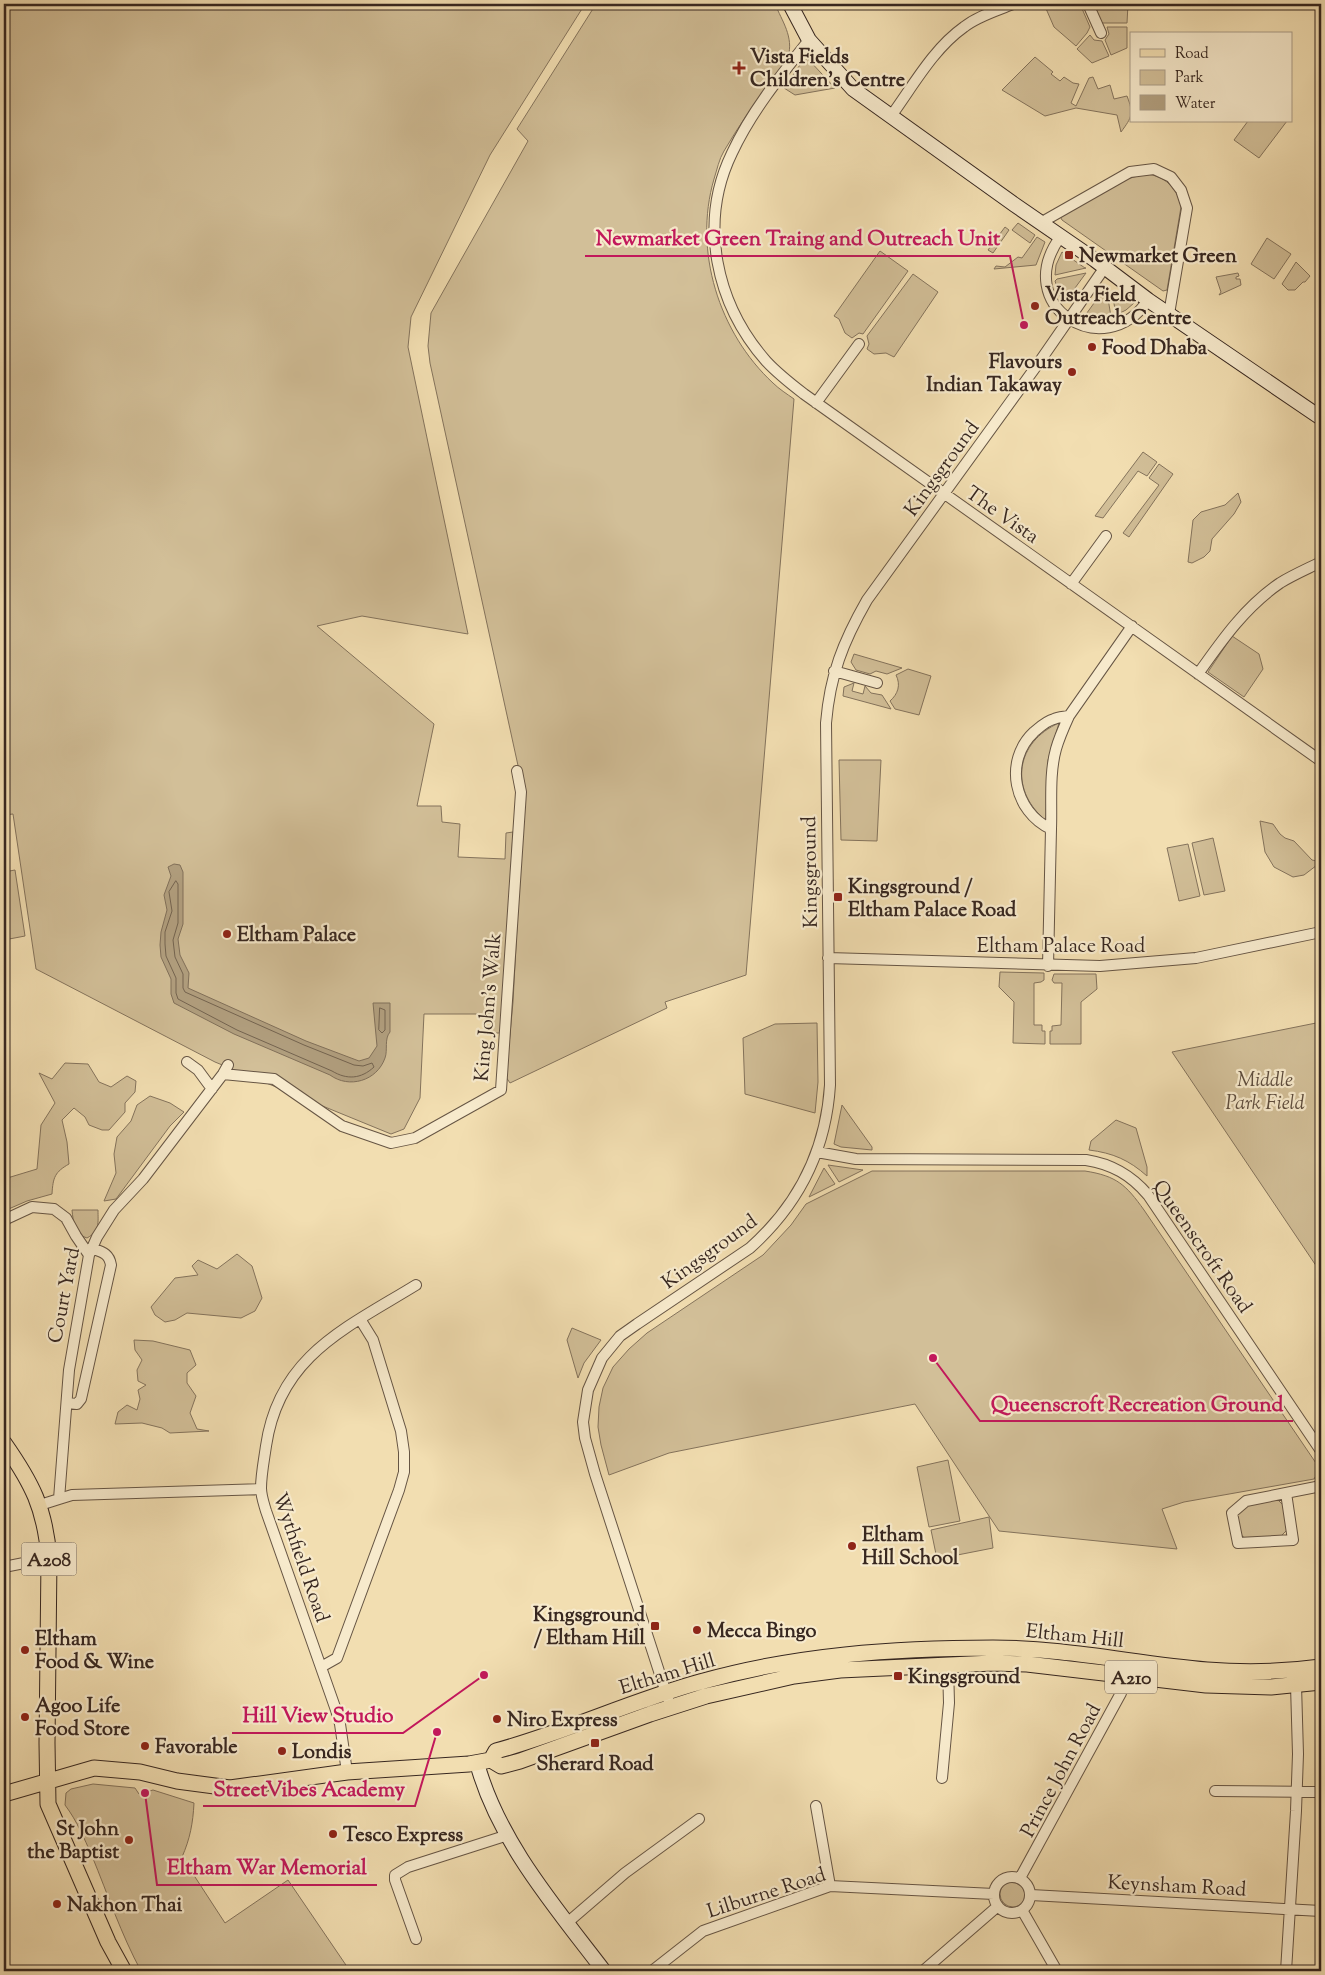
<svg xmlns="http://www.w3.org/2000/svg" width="1325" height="1975" viewBox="0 0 1325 1975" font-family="'Sorts Mill Goudy',serif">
<rect width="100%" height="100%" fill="#f2deb1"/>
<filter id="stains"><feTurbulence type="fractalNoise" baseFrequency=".004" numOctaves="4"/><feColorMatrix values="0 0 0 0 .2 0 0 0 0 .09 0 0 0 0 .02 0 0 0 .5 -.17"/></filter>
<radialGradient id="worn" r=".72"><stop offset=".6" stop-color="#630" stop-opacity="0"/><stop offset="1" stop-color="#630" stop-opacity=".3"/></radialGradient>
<path fill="#d2bf98" stroke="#84735c" d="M 4,4 L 585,4 L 490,155 L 411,317 L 408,347 L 468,634 L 362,616 L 317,626 L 434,724 L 417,806 L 441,806 L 442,822 L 460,824 L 458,857 L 505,859 L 506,833 L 513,832 L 502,1033 L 491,1033 L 491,1014 L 424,1014 L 420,1098 L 404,1129 L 391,1134 L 215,1062 L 36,969 L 13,814 L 4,815 Z
M 596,4 L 775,4 C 782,21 794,37 788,57 C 785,65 776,75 770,82 C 754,104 738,127 724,151 C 719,159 717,170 714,179 C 693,251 719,333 773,383 C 779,389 787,394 794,399 L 746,975 L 665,1002 L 667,1008 L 510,1083 L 506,1077 L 513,1002 L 524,793 L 430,363 L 428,346 L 431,313 L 528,141 L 517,129 Z
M 1044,4 L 1080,4 L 1090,27 L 1087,33 L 1076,46 L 1054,27 Z
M 1091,4 L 1128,4 L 1127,23 L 1099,23 Z
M 1107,27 L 1127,27 L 1127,48 L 1111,55 L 1105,40 L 1109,34 Z
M 1090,35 L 1094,40 L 1102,41 L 1109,56 L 1092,63 L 1077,49 Z
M 1035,57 L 1053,72 L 1051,74 L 1060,81 L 1064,77 L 1073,83 L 1079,84 L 1071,103 L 1076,106 L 1089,78 L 1093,77 L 1098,89 L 1110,85 L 1114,99 L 1127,96 C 1134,114 1132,117 1121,132 L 1117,115 L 1076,108 L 1045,116 L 1002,90 Z
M 808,59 L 835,88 L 795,95 L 784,88 L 802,62 Z
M 1248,121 L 1287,121 L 1259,158 L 1234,140 Z
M 1145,174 C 1164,175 1178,188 1181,207 L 1167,290 L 1163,291 L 1062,220 L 1060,216 L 1127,179 Z
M 1018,223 L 1035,235 L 1030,243 L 1012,230 Z
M 1005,227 L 1009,230 L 993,253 L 988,250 Z
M 1037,237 L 1045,242 L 1036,265 L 994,269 L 996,266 L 1005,267 L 1018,257 L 1022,258 Z
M 1267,238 L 1291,254 L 1274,279 L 1251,264 Z
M 880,251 L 908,271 L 863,334 L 859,333 L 852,338 L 845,333 L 839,319 L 834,316 Z
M 1062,252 L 1085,268 L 1086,268 L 1055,275 L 1056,265 Z
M 1296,262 L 1310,276 L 1305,282 L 1303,282 L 1295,290 L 1288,290 L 1282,284 Z
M 1086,273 L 1064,303 L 1060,296 L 1055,281 L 1057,279 Z
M 1238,273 L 1239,276 L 1236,277 L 1236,279 L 1240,279 L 1241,285 L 1219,295 L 1221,292 L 1216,277 Z
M 913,274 L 938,292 L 894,357 L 886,353 L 874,354 L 867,349 L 869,344 L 867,336 Z
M 1117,291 L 1134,303 L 1126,310 L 1116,315 L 1112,292 Z
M 1102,292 L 1107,292 L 1111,317 L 1094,319 L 1084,317 Z
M 1143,452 L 1157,462 L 1147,476 L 1138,471 L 1103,518 L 1095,516 Z
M 1159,464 L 1173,474 L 1129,537 L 1123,533 L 1159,485 L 1149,478 Z
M 1238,493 L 1241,502 L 1234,514 L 1212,539 L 1210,551 L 1204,557 L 1192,563 L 1188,562 L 1193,520 L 1201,512 L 1225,505 Z
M 1232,636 L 1259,654 L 1263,669 L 1244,697 L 1208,672 Z
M 854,654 L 902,668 L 887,674 L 876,671 L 870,674 L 856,670 L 851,662 Z
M 908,669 L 931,676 L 919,715 L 895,709 L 890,701 C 898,694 901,685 896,675 Z
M 854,683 L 852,691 L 863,694 L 865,686 L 871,693 L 882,695 L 891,709 L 843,696 L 844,687 Z
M 1059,723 L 1048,760 L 1046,819 L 1044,819 C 1009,788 1016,742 1059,723 Z
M 839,760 L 881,760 L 877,841 L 841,840 Z
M 1260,821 L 1273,824 L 1280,834 L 1285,838 L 1294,841 L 1312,860 L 1321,862 L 1304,875 L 1293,877 L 1274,867 L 1265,852 Z
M 1213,838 L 1225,891 L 1204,895 L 1192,843 Z
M 1188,844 L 1200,896 L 1179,901 L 1167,848 Z
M 15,870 L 25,936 L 4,940 L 4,872 Z
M 1000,972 L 1044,973 L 1044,980 L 1041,982 L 1034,983 L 1034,1025 L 1042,1025 L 1042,1031 L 1045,1031 L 1045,1044 L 1013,1043 L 1014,1002 L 999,987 Z
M 1054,974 L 1096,974 L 1097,989 L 1081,1002 L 1081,1044 L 1050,1044 L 1050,1031 L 1052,1031 L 1052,1026 L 1061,1025 L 1062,983 L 1054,983 L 1052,980 Z
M 1321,1022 L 1321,1273 L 1172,1052 Z
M 817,1023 L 818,1082 L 815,1113 L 745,1094 L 743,1038 L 775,1024 Z
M 65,1063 L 88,1064 L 99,1082 L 111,1087 L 127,1076 L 136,1081 L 135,1092 L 125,1103 L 125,1112 L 109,1130 L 102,1130 L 89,1125 L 85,1117 L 74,1108 L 62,1120 L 67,1142 L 69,1164 C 55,1172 53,1177 52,1194 L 27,1201 L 4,1211 L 4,1179 L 37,1169 L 41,1125 L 55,1103 L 39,1073 L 52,1079 Z
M 150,1096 L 170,1103 L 184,1112 L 170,1126 L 116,1199 L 104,1201 L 116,1173 L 114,1154 L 117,1137 L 131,1121 L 137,1105 Z
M 842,1105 L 872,1147 L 872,1150 L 841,1147 L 834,1144 Z
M 1116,1120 L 1136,1128 L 1147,1167 L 1147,1176 C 1129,1160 1113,1153 1089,1150 L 1091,1141 Z
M 828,1165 L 863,1170 L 839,1182 Z
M 824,1168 L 835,1184 L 809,1197 Z
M 872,1171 L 1085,1171 C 1117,1176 1126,1185 1144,1210 L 1320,1469 L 1314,1479 L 1184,1502 L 1162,1509 L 1177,1549 L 999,1531 L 915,1404 L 669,1453 L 609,1475 L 601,1445 L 598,1427 L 599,1407 L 603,1388 L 613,1367 L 629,1349 L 647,1333 L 763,1255 L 791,1225 L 806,1204 Z
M 72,1210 L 98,1210 C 98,1223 100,1231 87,1238 C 75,1235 73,1221 72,1210 Z
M 237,1254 L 252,1266 L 262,1298 L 255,1311 L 241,1318 L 187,1313 L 175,1320 L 165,1322 L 155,1315 L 151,1307 L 175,1278 L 198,1275 L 192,1266 L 198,1260 L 217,1269 Z
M 572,1328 L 601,1340 L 584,1363 L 578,1378 L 567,1340 Z
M 134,1340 L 153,1341 L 190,1350 L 196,1365 L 187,1373 L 187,1383 L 196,1396 L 190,1413 L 197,1429 L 209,1431 L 170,1433 L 162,1428 L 142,1423 L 115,1424 L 118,1412 L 127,1405 L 137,1410 L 140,1399 L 138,1390 L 146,1385 L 138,1381 L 137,1370 L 142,1360 L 135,1350 Z
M 948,1460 L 960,1521 L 929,1527 L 917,1467 Z
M 1277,1499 L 1283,1505 L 1287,1530 L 1280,1537 L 1246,1539 L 1240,1534 C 1239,1529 1237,1523 1237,1518 C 1238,1500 1265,1501 1277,1499 Z
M 989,1517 L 993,1548 L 937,1559 L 931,1530 Z
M 93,1784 L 135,1788 L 139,1794 L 153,1790 L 194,1803 C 193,1823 190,1839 182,1857 L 225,1923 L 288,1880 L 350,1971 L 141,1971 C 121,1934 108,1895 92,1856 C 84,1838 77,1821 65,1805 L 66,1793 L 71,1789 Z
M1000 1894a13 13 0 1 1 26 0a13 13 0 1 1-26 0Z"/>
<path fill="#b2a080" stroke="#81705a" d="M 174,864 L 180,865 L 183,872 L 183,924 L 178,939 L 180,955 L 189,973 L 188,988 L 306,1041 L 359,1061 L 369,1058 L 377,1046 L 373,1003 L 390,1003 L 390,1032 C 384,1039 388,1050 385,1058 C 377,1081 349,1089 330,1075 L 234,1034 L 174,1003 L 171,994 L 171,979 L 161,957 L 160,945 L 161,932 L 167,910 L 164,895 L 171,876 L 168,867 Z"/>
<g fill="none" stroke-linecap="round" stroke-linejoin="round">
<path stroke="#746450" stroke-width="1" d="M 176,881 L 178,884 L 178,923 L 173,940 L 175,957 L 183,974 L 183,988 L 185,992 L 304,1045 L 354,1065 L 363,1066 L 372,1063 L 374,1067 C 361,1079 347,1080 332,1071 L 237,1030 L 178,999 L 176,993 L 176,978 L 166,956 L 165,944 L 165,932 L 172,911 L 169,892 Z
M 380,1008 L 385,1010 L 385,1030 L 382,1033 L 379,1030 Z"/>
<g stroke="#654" stroke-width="12">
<path id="street" d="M 1088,4 L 1101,33
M 809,40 C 781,75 751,112 732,153 C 698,223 716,304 766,361 C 777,373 791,384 804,394 L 1321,761
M 891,116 C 913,86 933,49 964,27 C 978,16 996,11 1013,4
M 1042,222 L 1130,172 L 1154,169 L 1171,177 L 1181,190 L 1187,208 L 1169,314
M 1061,236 C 1009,306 1105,365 1148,300
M 816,403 L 859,344
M 1071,584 L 1106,536
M 834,671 L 877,683
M 1198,674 C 1222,640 1245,607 1280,583 C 1293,575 1307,569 1321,562
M 1051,829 C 1052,803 1049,774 1056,749 C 1059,738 1064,727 1069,716 L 1132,626
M 828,958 L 1100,966 L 1196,958 L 1321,932
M 1048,966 L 1051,829 C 1014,812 1003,761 1034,732 C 1040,727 1046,721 1054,719 C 1058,717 1064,717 1069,716
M 187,1062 L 198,1070 L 212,1089
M 223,1074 L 274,1079 L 342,1126 L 391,1143 L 415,1138 L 501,1090 L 521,792 L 517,771
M 817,1152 L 856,1159 L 1086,1160 C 1112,1164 1131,1175 1148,1195 L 1321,1451
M 4,1220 L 32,1207 L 54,1209 L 66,1218 L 76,1236 L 89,1255
M 67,1403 L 77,1404 L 81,1399 L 111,1265 C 109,1253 102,1252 91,1248
M 1286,1493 L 1293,1540 L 1238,1543 L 1232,1513 L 1246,1501 L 1321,1486
M 59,1499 L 72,1495 L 261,1489
M 40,1505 L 59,1499 L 69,1370 L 89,1255 L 97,1237 L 114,1210 L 143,1179 L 223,1074 L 228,1065
M 4,1567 L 49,1558
M 321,1667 L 337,1658 L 399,1490 L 404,1472 L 404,1452 L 401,1431 L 373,1340 L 360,1319
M 668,1699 L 595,1474 L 585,1438 L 583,1422 L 588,1390 L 602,1358 L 620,1336 L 637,1324 L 750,1248 C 798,1205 826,1150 830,1085 L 826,723 C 830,675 843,642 867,600 L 1040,361 L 1105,267
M 347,1772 L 340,1724 L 336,1710 L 266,1511 C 264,1504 261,1496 261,1488 C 261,1475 264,1460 266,1446 C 279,1356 346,1328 416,1285
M 942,1778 L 949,1703 L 948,1665
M 1215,1791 L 1321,1792
M 816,1806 L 830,1886
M994 1895a18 18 0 1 1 36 0a18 18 0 1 1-36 0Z
M 1020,1878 L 1121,1693 L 1127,1677
M 1031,1895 L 1321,1911
M 1022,1910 L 1057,1971
M 567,1923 L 625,1873 L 699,1819
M 416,1939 L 395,1880 L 395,1875 L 408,1867 L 508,1835
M 652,1971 L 703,1931 L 830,1886 L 994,1894
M 923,1971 L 998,1906
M 1286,1971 L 1296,1811 L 1298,1754 L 1296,1685"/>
</g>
<g stroke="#372720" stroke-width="16">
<path id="secondary" d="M 790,4 L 809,40 L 853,89 L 1015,205 L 1095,260 L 1148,300 L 1321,418
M 477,1763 C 498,1841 556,1908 604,1971"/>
</g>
<g stroke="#372720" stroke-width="17">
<path id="primary" d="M 4,1443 C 32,1483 45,1508 49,1558 L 47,1743 L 48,1804 L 108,1942 L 124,1971
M 491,1760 L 496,1751 C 566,1732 631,1701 700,1682 C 795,1655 895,1648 993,1648 C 1065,1648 1136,1664 1207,1670 C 1245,1673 1284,1672 1321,1667
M 491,1760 L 501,1766 L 520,1761 L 650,1714 L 706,1696 L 794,1676 L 840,1670 L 993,1663 L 1027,1664 L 1206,1685 L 1271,1687 L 1321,1682
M 4,1794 L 94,1768 L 140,1772 L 177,1781 L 230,1788 L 347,1772 L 469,1764 L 491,1760"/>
</g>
<use href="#street" stroke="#f7eacc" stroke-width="10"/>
<use href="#secondary" stroke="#f7eacc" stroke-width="14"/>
<use href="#primary" stroke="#f2deb1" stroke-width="15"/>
</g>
<g fill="#8f2418" stroke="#f7eacc" stroke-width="2">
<path d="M736.5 60.5h5v5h5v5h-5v5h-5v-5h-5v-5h5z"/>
<rect x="1064" y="250" width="10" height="10" rx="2.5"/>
<circle cx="1035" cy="306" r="5"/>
<circle cx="1092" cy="347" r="5"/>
<circle cx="1072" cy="372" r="5"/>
<rect x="833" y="892" width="10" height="10" rx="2.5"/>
<circle cx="227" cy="934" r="5"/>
<circle cx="852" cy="1546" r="5"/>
<rect x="650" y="1621" width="10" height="10" rx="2.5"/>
<circle cx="697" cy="1630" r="5"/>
<circle cx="25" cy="1650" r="5"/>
<rect x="893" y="1671" width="10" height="10" rx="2.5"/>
<circle cx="25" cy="1717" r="5"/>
<circle cx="497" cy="1719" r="5"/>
<rect x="590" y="1738" width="10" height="10" rx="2.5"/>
<circle cx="145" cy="1746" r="5"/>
<circle cx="282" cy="1751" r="5"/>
<circle cx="333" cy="1834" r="5"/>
<circle cx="129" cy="1840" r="5"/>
<circle cx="57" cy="1904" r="5"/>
</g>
<g text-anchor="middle" stroke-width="4.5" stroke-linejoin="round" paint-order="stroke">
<g fill="#f7eacc" stroke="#716254" stroke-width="1">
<rect x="21.5" y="1542.5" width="55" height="33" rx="4"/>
<rect x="1105" y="1660.5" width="52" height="33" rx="4"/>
</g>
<g font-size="19" font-weight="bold" fill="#372720">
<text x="49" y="1566">A208</text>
<text x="1131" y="1684">A210</text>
</g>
<g font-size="20" font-weight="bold" fill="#372720" stroke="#f7eacc" text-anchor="start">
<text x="750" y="63">Vista Fields<tspan x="750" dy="23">Children’s Centre</tspan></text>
<text x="1079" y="262">Newmarket Green</text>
<text x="1045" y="301">Vista Field<tspan x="1045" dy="23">Outreach Centre</tspan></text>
<text x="1102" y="354">Food Dhaba</text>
<text x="1062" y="368" text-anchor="end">Flavours<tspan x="1062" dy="23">Indian Takaway</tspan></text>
<text x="848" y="893">Kingsground /<tspan x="848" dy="23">Eltham Palace Road</tspan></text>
<text x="237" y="941">Eltham Palace</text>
<text x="862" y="1541">Eltham<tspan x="862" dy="23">Hill School</tspan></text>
<text x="645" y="1621" text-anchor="end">Kingsground<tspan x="645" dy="23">/ Eltham Hill</tspan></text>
<text x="707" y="1637">Mecca Bingo</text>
<text x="35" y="1645">Eltham<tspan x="35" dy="23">Food &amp; Wine</tspan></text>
<text x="908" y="1683">Kingsground</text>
<text x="35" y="1712">Agoo Life<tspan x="35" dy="23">Food Store</tspan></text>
<text x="507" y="1726">Niro Express</text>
<text x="155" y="1753">Favorable</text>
<text x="292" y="1758">Londis</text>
<text x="595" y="1770" text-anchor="middle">Sherard Road</text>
<text x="119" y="1835" text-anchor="end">St John<tspan x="119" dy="23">the Baptist</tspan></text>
<text x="343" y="1841">Tesco Express</text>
<text x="67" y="1911">Nakhon Thai</text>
</g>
<g font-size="20" fill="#372720" stroke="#f7eacc">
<text transform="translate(941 468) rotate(-54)" y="7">Kingsground</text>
<text transform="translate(1003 514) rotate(35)" y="7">The Vista</text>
<text transform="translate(809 872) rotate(-91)" y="7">Kingsground</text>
<text x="1061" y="952">Eltham Palace Road</text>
<text transform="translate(487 1007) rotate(-85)" y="7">King John's Walk</text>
<text transform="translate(1203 1246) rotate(55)" y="7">Queenscroft Road</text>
<text transform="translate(709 1251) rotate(-36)" y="7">Kingsground</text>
<text transform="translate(63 1295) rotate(-79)" y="7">Court Yard</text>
<text transform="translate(302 1557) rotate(71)" y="7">Wythfield Road</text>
<text transform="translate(1075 1635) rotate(6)" y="7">Eltham Hill</text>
<text transform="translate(667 1673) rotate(-17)" y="7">Eltham Hill</text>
<text transform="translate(1060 1770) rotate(-62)" y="7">Prince John Road</text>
<text transform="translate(1177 1885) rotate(3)" y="7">Keynsham Road</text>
<text transform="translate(766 1892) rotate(-18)" y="7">Lilburne Road</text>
</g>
<g font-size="20" font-style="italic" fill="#5e4d3e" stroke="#f7eacc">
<text x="1265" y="1086">Middle<tspan x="1265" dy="23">Park Field</tspan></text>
</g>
</g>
<path fill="none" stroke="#c2185b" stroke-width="2" d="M1024 325L1010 256H585M933 1358L980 1421H1293M484 1675L403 1733H232M437 1732L415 1806H203M145 1793L157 1885H377"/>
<g fill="#c2185b" stroke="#f7eacc" stroke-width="2">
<circle cx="1024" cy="325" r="5"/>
<circle cx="933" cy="1358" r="5"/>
<circle cx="484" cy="1675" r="5"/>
<circle cx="437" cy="1732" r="5"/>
<circle cx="145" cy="1793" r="5"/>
</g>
<g font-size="21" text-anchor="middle" font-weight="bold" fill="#c2185b" stroke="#f7eacc" stroke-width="4.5" stroke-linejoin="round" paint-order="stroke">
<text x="798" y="245">Newmarket Green Traing and Outreach Unit</text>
<text x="1137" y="1411">Queenscroft Recreation Ground</text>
<text x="318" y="1722">Hill View Studio</text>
<text x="309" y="1796">StreetVibes Academy</text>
<text x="267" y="1874">Eltham War Memorial</text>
</g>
<rect width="1325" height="1975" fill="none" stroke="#f2deb1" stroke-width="20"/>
<rect x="5" y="5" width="1315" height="1965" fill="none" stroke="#372720" stroke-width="2.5"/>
<rect x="10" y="10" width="1305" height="1955" fill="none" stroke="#372720"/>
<rect x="1130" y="32" width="162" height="90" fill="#f7eacc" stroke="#aa9c87"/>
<rect x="1140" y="49" width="25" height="8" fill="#f2deb1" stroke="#aa9c87"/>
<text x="1175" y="58" font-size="15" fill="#372720">Road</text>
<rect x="1140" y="70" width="25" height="15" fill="#d2bf98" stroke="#aa9c87"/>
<text x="1175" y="82" font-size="15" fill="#372720">Park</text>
<rect x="1140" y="95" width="25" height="15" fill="#b2a080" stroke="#aa9c87"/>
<text x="1175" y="108" font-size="15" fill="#372720">Water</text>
<rect width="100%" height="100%" filter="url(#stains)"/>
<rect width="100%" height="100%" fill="url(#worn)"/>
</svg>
